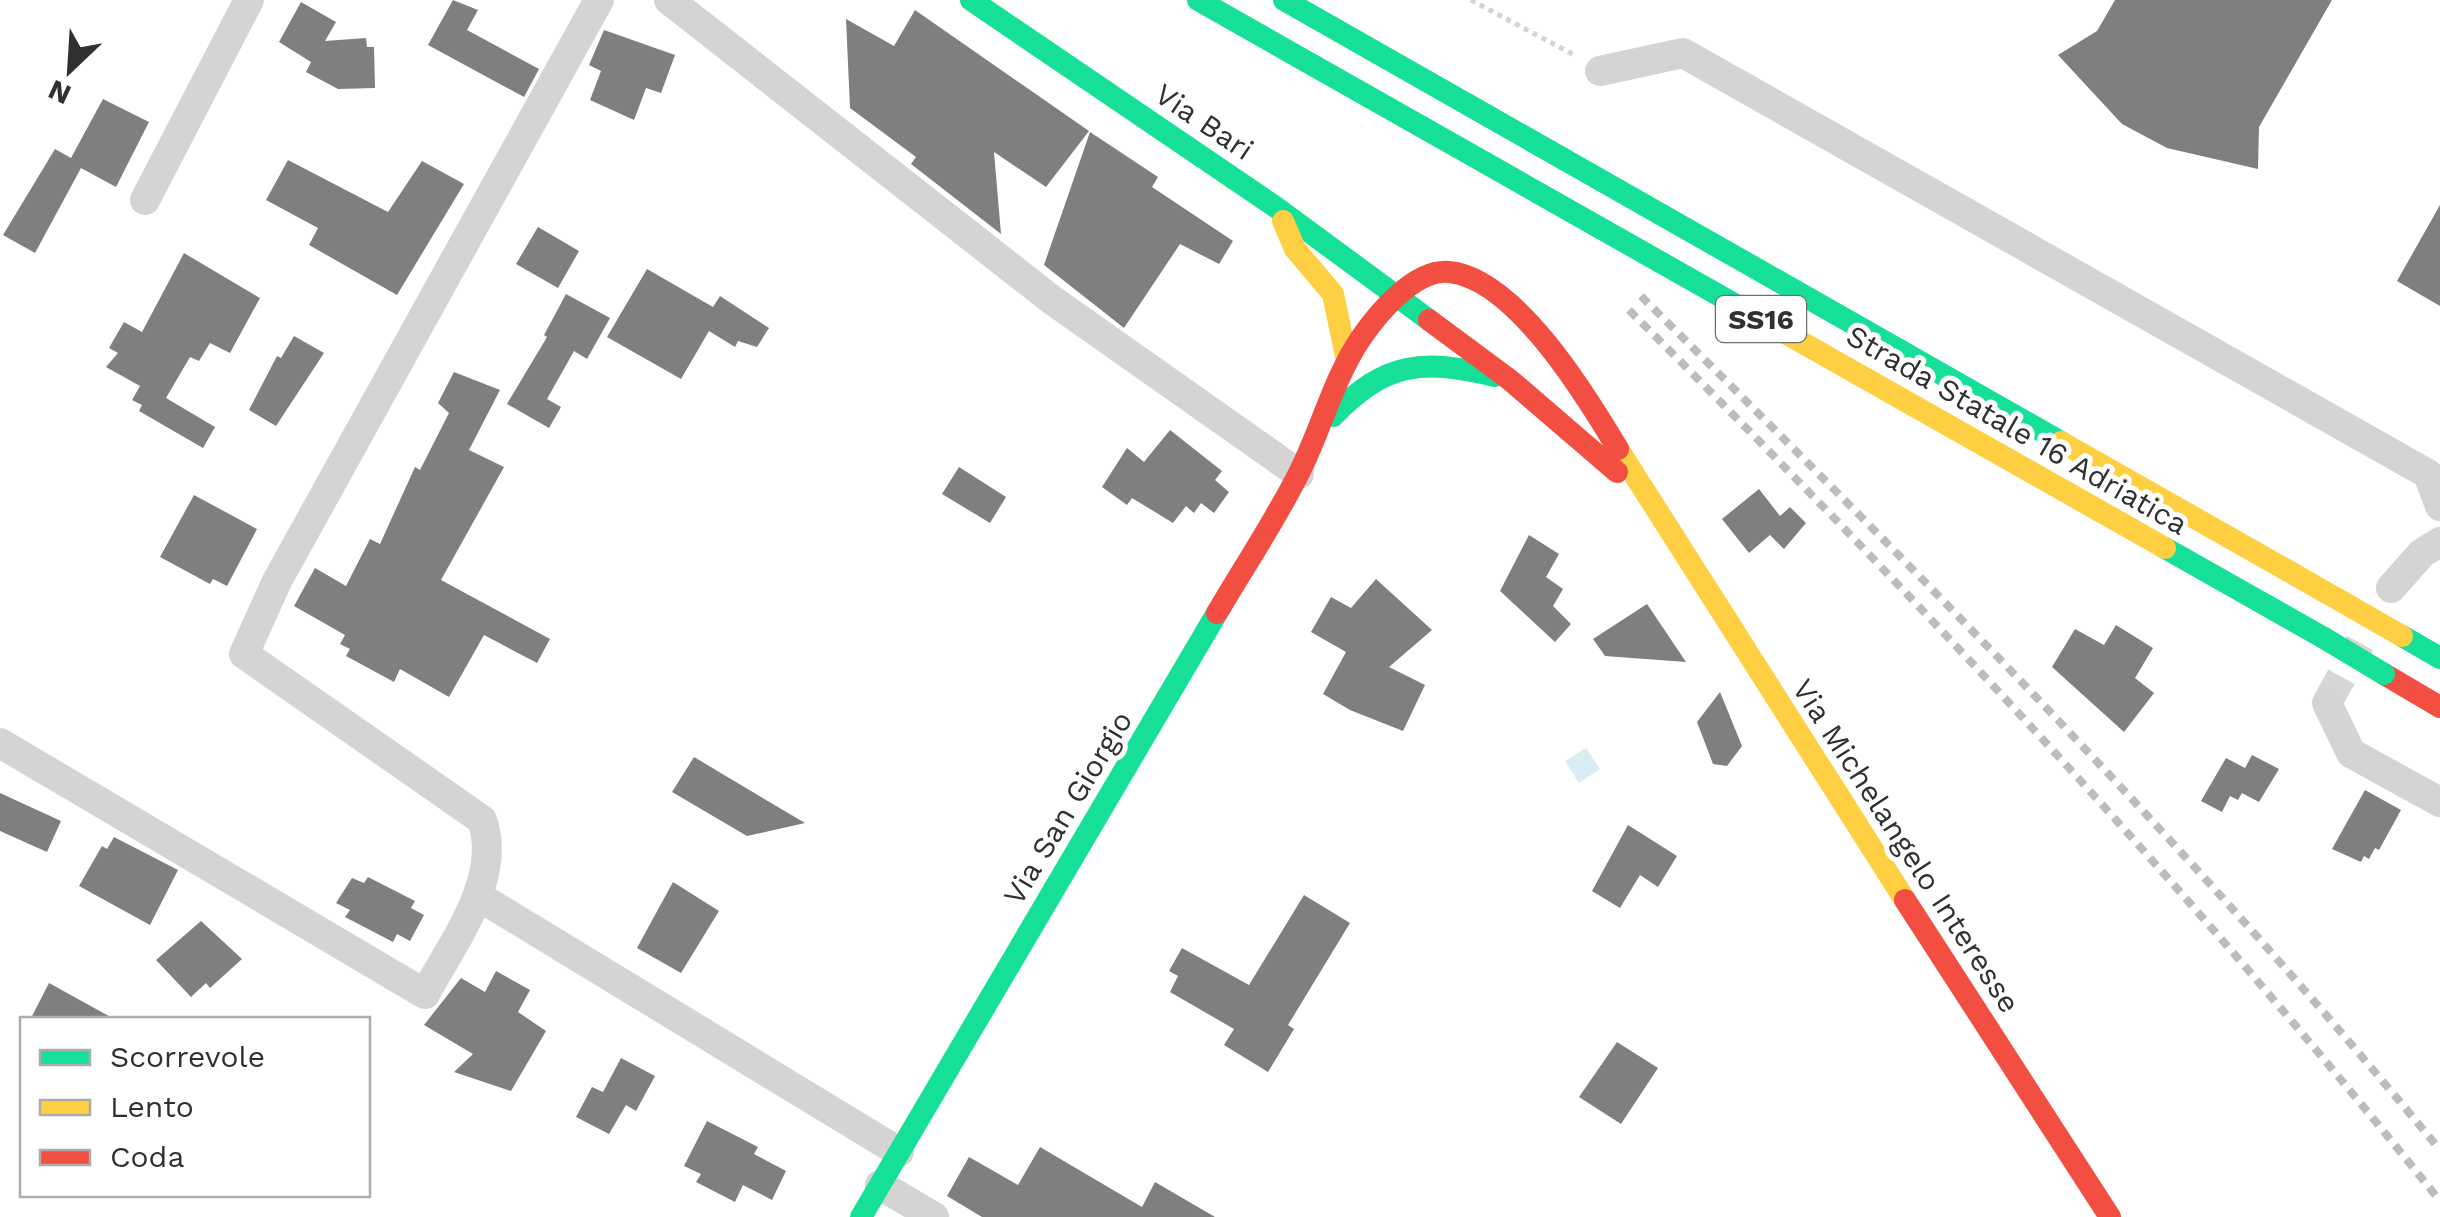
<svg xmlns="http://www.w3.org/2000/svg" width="2440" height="1217" viewBox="0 0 2440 1217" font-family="'Work Sans',sans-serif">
<rect width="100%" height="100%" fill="#fff"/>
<path fill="#daedf2" d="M 1586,748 L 1600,769 L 1579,783 L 1565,761 Z"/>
<path fill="#7f7f7f" d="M 453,0 L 478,10 L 467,30 L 539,69 L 524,97 L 428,45 Z
M 2115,0 L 2332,0 L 2259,127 L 2258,169 L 2167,148 L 2122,124 L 2058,55 L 2097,31 Z
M 301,2 L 336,22 L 325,41 L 366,38 L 367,47 L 374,47 L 375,88 L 338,89 L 306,72 L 311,62 L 279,42 Z
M 915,10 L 1089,131 L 1046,187 L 994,152 L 1001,234 L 911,164 L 916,157 L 850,108 L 846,19 L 894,46 Z
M 604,30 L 675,55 L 661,93 L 646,88 L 634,120 L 590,100 L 601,71 L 589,65 Z
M 103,99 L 149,122 L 116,187 L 81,168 L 35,253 L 3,235 L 55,149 L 71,158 Z
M 1090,132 L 1158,177 L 1152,187 L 1233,241 L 1219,264 L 1180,244 L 1124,328 L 1044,265 Z
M 288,160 L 388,212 L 422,161 L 464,184 L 397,295 L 309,245 L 318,228 L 266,200 Z
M 2440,205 L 2440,306 L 2397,281 Z
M 538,227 L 579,251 L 558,288 L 516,264 Z
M 184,253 L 260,298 L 230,353 L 210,343 L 199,361 L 190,357 L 166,398 L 215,427 L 203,448 L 139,411 L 142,405 L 132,400 L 140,386 L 106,367 L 118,353 L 109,348 L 124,322 L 142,332 Z
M 647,269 L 713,307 L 720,296 L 769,328 L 757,347 L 738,341 L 735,347 L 709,331 L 681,379 L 607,337 Z
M 566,294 L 610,318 L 587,359 L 574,351 L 547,399 L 561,407 L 549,428 L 507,404 L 547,337 L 544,335 Z
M 294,336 L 324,353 L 276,426 L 249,410 L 277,356 L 281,358 Z
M 454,372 L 500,390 L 469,450 L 504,467 L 441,580 L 550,639 L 537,663 L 484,635 L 449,697 L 400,669 L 394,682 L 346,656 L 350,649 L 340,644 L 345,635 L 294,606 L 315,568 L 346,586 L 370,539 L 380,544 L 415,467 L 420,470 L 449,413 L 438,403 Z
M 1170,430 L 1222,471 L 1215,480 L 1229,492 L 1214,513 L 1201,503 L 1194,513 L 1186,506 L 1173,523 L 1132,498 L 1127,505 L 1102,487 L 1127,448 L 1144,462 Z
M 959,467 L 1006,497 L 990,523 L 942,494 Z
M 1759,489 L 1780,516 L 1790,507 L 1806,523 L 1784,549 L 1770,535 L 1749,553 L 1722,519 Z
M 194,495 L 257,529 L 227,586 L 213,579 L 210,584 L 160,557 Z
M 1529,535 L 1559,554 L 1546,577 L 1563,589 L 1553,606 L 1571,624 L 1555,642 L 1500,591 Z
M 1376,579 L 1432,630 L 1389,667 L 1425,685 L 1403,731 L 1350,710 L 1323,694 L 1346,652 L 1311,632 L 1331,597 L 1351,608 Z
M 1647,604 L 1686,662 L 1605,656 L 1593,639 Z
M 2116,625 L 2153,648 L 2135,678 L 2154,693 L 2124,732 L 2052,667 L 2075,629 L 2104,645 Z
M 1720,692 L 1742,746 L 1727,766 L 1713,764 L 1697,722 Z
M 2252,755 L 2279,769 L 2259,802 L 2242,793 L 2238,800 L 2230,796 L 2222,812 L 2201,801 L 2226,758 L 2245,768 Z
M 694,757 L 766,800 L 805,823 L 747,836 L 672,792 Z
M 2365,790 L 2401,810 L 2379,850 L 2375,848 L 2369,859 L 2364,856 L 2361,862 L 2332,849 Z
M 0,793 L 61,821 L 47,852 L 0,831 Z
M 1628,825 L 1677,856 L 1658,887 L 1640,875 L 1620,908 L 1592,891 Z
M 114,837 L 178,870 L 150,925 L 79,886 L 102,846 L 107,849 Z
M 368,877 L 415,901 L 411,908 L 424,915 L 410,941 L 397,934 L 393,942 L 345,917 L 350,910 L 336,903 L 352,878 L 364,883 Z
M 673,882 L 719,911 L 681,973 L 637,948 Z
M 1304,895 L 1350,923 L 1288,1025 L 1294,1029 L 1268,1072 L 1224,1045 L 1234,1029 L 1170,992 L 1178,976 L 1169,971 L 1182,948 L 1249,985 Z
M 201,921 L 242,959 L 210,988 L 206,983 L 191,997 L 156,960 Z
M 496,971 L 530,990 L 518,1012 L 546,1031 L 511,1091 L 454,1072 L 473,1054 L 424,1025 L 461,978 L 485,992 Z
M 49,983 L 116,1020 L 30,1020 Z
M 1617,1042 L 1658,1068 L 1621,1124 L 1579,1097 Z
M 621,1058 L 655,1076 L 636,1111 L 626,1105 L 609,1134 L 576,1117 L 592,1087 L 603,1092 Z
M 707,1121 L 758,1147 L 754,1154 L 786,1171 L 772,1200 L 743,1185 L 735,1202 L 696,1182 L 701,1174 L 684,1166 Z
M 1040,1147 L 1142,1207 L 1155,1182 L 1215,1217 L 982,1217 L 947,1196 L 969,1157 L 1018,1185 Z"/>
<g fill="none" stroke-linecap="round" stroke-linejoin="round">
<path stroke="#d6d6d6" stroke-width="30" stroke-dasharray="30 15" stroke-linecap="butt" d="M 2327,703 L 2360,643"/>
<path stroke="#d4d4d4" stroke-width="5" stroke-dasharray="5 5" stroke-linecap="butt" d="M 1471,0 L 1576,56"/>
<path stroke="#d4d4d4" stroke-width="30" d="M 669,0 L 1052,300 L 1299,474
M 1600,71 L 1683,53 L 2428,474 L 2440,506
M 145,200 L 249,0
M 2391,588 L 2422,553 L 2440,542
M 2327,703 L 2351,753 L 2440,802
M 0,743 L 425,994 C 452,944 503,878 482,820 L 244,654 L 277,581 L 599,0
M 478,896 L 899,1152
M 880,1185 L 934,1217"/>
<path stroke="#16e098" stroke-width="22" d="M 971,0 L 1277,208 L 1429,320
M 1198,0 L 1766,322
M 1284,0 L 2061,442
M 1333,416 C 1386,361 1423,359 1495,376
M 2165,548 L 2324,638
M 2402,636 L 2440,658
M 861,1217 L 1217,613"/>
<path stroke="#ffcf43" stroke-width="22" d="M 1283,221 L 1295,249 L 1333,294 L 1347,361
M 1766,322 L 2165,548
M 2061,442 L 2341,601
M 1618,449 L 1905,900"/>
<path stroke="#f24e42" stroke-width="22" d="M 1429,320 L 1510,380 L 1617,472
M 1217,613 C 1245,565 1277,518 1301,469 C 1322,426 1334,378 1361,338 C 1378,313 1415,269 1449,272 C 1515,278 1587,397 1618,449
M 2384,674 L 2440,707
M 1905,900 L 2110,1217"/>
<path stroke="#bcbcbc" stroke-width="8" stroke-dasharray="10 8" stroke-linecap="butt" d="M 1641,296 C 1917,571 2192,848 2440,1150
M 1629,310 C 1914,594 2188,886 2440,1201"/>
<path stroke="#16e098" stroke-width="22" d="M 2324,638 L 2384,674"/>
<path stroke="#ffcf43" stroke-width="22" d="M 2341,601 L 2402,636"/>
</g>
<g text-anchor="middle" stroke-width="10" stroke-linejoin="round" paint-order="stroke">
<rect fill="#fff" stroke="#6e6e6e" stroke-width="2.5" x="1716" y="296" width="90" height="46" rx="8"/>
<g font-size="28" font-weight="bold" fill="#303030">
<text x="1761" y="329">SS16</text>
</g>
<g font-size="30" fill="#303030" stroke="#fff">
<text transform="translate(1204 122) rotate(34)" y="10">Via Bari</text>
<text transform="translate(2017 430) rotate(30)" y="10">Strada Statale 16 Adriatica</text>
<text transform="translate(1068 808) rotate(-59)" y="10">Via San Giorgio</text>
<text transform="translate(1906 846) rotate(57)" y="10">Via Michelangelo Interesse</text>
</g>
</g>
<rect x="20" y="1017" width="350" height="180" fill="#ffffff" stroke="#acacac" stroke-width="2.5"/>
<rect x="40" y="1050" width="50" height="15" fill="#16e098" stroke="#acacac" stroke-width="2.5"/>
<text x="110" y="1067" font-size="30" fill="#303030">Scorrevole</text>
<rect x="40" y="1100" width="50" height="15" fill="#ffcf43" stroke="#acacac" stroke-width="2.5"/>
<text x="110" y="1117" font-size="30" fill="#303030">Lento</text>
<rect x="40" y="1150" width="50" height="15" fill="#f24e42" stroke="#acacac" stroke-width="2.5"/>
<text x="110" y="1167" font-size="30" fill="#303030">Coda</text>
<g transform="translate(70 70) rotate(205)" stroke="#ffffff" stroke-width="8" paint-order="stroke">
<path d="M0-8L18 38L0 25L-18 38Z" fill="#303030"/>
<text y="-15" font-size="28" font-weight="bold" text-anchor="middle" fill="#303030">N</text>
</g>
</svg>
